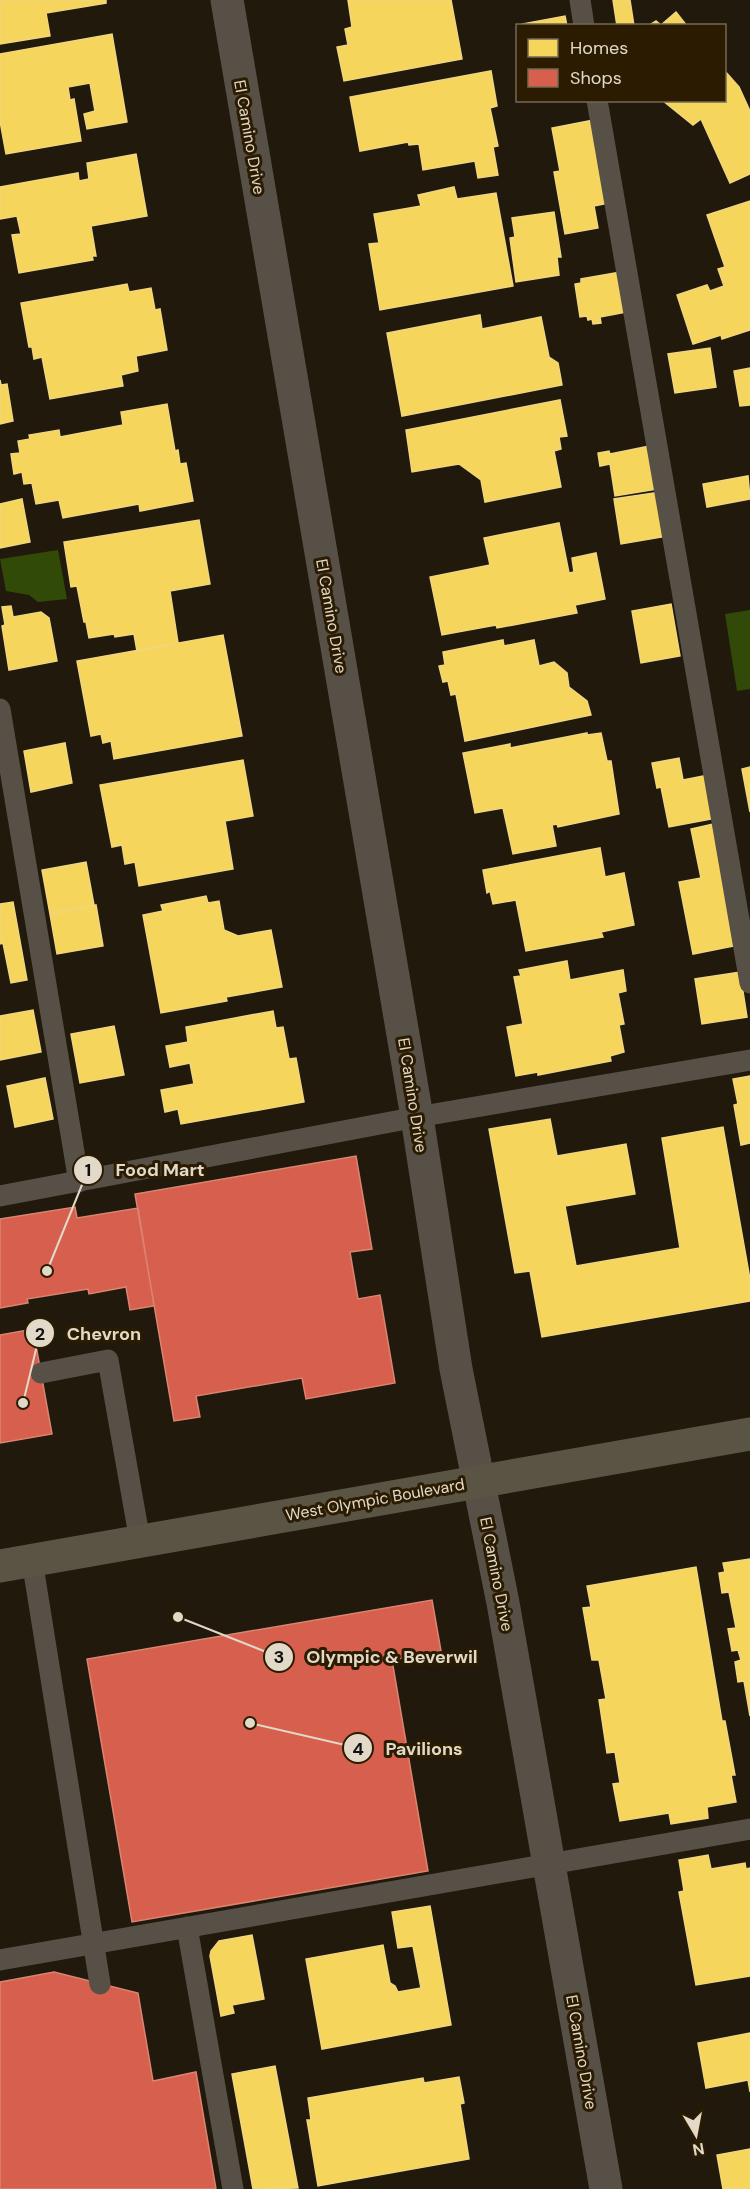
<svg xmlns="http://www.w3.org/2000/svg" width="750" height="2189" viewBox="0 0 750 2189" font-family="'DM Sans',sans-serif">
<rect width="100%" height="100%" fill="#21190b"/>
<path fill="#314a07" d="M 58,550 L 67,599 L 38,602 L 29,595 L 6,591 L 0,559 Z
M 750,610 L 750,689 L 737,691 L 725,614 Z"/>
<path fill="#f6d55c" stroke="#f0d67d" stroke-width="1.5" d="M 0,0 L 106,0 L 106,3 L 46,13 L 50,36 L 0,44 Z
M 348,0 L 451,0 L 462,59 L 344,81 L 337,47 L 348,45 L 345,29 L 352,27 Z
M 613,0 L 630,0 L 634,26 L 617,26 Z
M 676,12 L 687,26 L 648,26 L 656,21 L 661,25 Z
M 565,16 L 567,26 L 522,26 L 522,24 Z
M 112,34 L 127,122 L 87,129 L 84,114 L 95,111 L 90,83 L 68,87 L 70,100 L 74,99 L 81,141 L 6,154 L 0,121 L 0,54 Z
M 724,70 L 739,87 L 750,111 L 750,174 L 730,183 L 701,119 L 693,125 L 662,100 L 724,100 Z
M 491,71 L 497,106 L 490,108 L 498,146 L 493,147 L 498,175 L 478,178 L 475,161 L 423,170 L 419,144 L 409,145 L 408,142 L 360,151 L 350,97 Z
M 594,120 L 609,203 L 594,206 L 598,228 L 565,234 L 554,172 L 560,171 L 552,128 Z
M 136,154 L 147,216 L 91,226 L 96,256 L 92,256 L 93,260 L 19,273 L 12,235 L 21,234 L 17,216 L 0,219 L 0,187 L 78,173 L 79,181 L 89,179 L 87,163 Z
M 454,187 L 457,199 L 496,193 L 513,286 L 380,310 L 369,244 L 379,243 L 374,214 L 421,206 L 418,195 Z
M 750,201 L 750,330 L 722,339 L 721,335 L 693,344 L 677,295 L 707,285 L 710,291 L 724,286 L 718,269 L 725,267 L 707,215 Z
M 554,212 L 561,257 L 557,257 L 559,275 L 516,282 L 510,238 L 515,237 L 512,218 Z
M 620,272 L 627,312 L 600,317 L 601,323 L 593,324 L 592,319 L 588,320 L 587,316 L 580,317 L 575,284 L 581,283 L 581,279 Z
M 127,284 L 129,292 L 151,288 L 155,310 L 160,309 L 167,350 L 136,356 L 138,371 L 121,375 L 123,386 L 50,399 L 42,357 L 34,359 L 32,347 L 29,347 L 21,303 Z
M 480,315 L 482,329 L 541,317 L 549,357 L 558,363 L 562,385 L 402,416 L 387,333 Z
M 710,348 L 716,387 L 675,393 L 668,354 Z
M 750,368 L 750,405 L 740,406 L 734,371 Z
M 0,380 L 1,385 L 7,384 L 13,421 L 0,424 Z
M 560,400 L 567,436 L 559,437 L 561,449 L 554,451 L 561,487 L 485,502 L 481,480 L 459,464 L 412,472 L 406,430 Z
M 167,404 L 175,451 L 178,450 L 180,464 L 186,463 L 193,501 L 140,511 L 139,504 L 63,518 L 59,500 L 36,504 L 32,483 L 24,484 L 22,472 L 14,474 L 11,454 L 20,453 L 18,441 L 30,439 L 29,435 L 59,430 L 60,437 L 123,425 L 121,412 Z
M 650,446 L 658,489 L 615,496 L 610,464 L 600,466 L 598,453 L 609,451 L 610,454 Z
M 748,476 L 750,499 L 707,507 L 703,484 Z
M 660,492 L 668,536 L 621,544 L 614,499 Z
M 22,499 L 30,542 L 0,548 L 0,504 Z
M 199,520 L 210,584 L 170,591 L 178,643 L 137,651 L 134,634 L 115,637 L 114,634 L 89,638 L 86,622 L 84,622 L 77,586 L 71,587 L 64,542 Z
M 559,523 L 569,573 L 574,572 L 572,558 L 596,553 L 605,599 L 575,605 L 577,613 L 497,628 L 496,625 L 442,635 L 430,577 L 490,565 L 484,538 Z
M 671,604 L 680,656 L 641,663 L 632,611 Z
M 11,606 L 13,617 L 41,612 L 49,618 L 57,661 L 9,670 L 2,626 L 5,625 L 2,607 Z
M 223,635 L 242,736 L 114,759 L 111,741 L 103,743 L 101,734 L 91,736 L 77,661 Z
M 503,640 L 504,646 L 534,640 L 539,666 L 554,662 L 567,673 L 569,687 L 587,701 L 591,715 L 465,741 L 456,694 L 451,695 L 448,681 L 443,682 L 439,666 L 445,665 L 443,652 Z
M 587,733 L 587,735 L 601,733 L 607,761 L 611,761 L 619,814 L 558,827 L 557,824 L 552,825 L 556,846 L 513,854 L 503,808 L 475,813 L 463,753 L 510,744 L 510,748 Z
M 65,743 L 72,783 L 31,792 L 24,751 Z
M 679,758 L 683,780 L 709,775 L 717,818 L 669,827 L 661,787 L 657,788 L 652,763 Z
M 243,760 L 253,816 L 225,821 L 233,869 L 139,886 L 135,862 L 125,864 L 122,845 L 112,847 L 100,785 Z
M 750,767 L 750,812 L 742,769 Z
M 718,823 L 739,945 L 693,954 L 679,882 L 701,878 L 691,829 Z
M 600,848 L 605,877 L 624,873 L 634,925 L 601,932 L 603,937 L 526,951 L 516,900 L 493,904 L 490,891 L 487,893 L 483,870 Z
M 86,862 L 94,905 L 50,914 L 42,870 Z
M 206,896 L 208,903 L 219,901 L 224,930 L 238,936 L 271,930 L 282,987 L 226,997 L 227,1001 L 161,1013 L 143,915 L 163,911 L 161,905 Z
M 13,902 L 27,980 L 11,983 L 3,943 L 0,944 L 0,904 Z
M 96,905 L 103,946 L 57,954 L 50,914 Z
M 567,961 L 570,980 L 623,970 L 626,991 L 618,993 L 624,1024 L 619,1025 L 624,1052 L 610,1056 L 611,1061 L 538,1075 L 538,1072 L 516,1076 L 507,1027 L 523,1024 L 514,977 L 521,976 L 519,970 Z
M 740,972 L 747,1017 L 702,1024 L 695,979 Z
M 33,1010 L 41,1052 L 0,1060 L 0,1016 Z
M 273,1011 L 276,1028 L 283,1027 L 289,1059 L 296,1058 L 304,1102 L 181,1124 L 178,1109 L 165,1112 L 161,1090 L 194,1084 L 190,1063 L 170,1067 L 166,1046 L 188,1042 L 186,1027 Z
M 114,1026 L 124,1075 L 80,1083 L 71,1034 Z
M 750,1076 L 750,1143 L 741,1145 L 734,1105 L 738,1104 L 733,1079 Z
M 45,1078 L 53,1119 L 15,1127 L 7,1086 Z
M 550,1119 L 557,1156 L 626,1144 L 635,1194 L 565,1206 L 576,1266 L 680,1248 L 662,1138 L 723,1127 L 750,1279 L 750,1301 L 542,1337 L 530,1271 L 515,1273 L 489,1129 Z
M 750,1559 L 750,1716 L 744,1681 L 738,1682 L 735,1662 L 741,1660 L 738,1650 L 732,1651 L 728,1629 L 736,1628 L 729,1592 L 722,1593 L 719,1573 L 725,1572 L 723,1563 Z
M 696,1567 L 722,1721 L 725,1721 L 735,1775 L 731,1775 L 736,1802 L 707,1807 L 708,1818 L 671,1824 L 669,1813 L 620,1821 L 613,1784 L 620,1783 L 615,1752 L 607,1753 L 599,1700 L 606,1699 L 599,1660 L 592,1660 L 583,1608 L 591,1607 L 587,1586 Z
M 708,1855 L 711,1869 L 745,1863 L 746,1869 L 750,1868 L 750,1976 L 696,1985 L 679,1892 L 684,1891 L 679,1860 Z
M 430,1906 L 451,2025 L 322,2049 L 306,1959 L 383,1945 L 390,1983 L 395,1986 L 398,1992 L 421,1988 L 413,1946 L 398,1948 L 392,1912 Z
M 252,1935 L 264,1999 L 232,2005 L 234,2013 L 221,2016 L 210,1956 L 211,1951 L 219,1941 Z
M 750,2033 L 750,2092 L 748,2080 L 706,2088 L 698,2043 Z
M 275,2066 L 298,2188 L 253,2189 L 232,2074 Z
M 459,2077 L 464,2103 L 460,2104 L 469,2159 L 318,2186 L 307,2120 L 311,2120 L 308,2098 L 423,2078 L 424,2083 Z
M 750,2149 L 750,2189 L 723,2189 L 717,2155 Z"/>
<path fill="#d6604d" stroke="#da8472" stroke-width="1.5" d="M 356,1156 L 372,1249 L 350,1252 L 358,1299 L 380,1295 L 395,1383 L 306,1399 L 302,1378 L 196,1396 L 200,1417 L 174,1421 L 135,1194 Z
M 75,1207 L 77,1218 L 138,1208 L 154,1306 L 130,1310 L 126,1287 L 89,1294 L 88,1289 L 27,1299 L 28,1303 L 0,1308 L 0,1219 Z
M 33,1329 L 52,1434 L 0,1443 L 0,1335 Z
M 432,1600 L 441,1651 L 392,1660 L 428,1871 L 132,1922 L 87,1659 Z
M 54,1972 L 138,1993 L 153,2081 L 196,2072 L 216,2189 L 0,2189 L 0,1982 Z"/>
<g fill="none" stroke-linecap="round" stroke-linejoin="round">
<path stroke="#575046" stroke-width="21" d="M 580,0 L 584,26
M 597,100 L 750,983
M 0,709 L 79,1182
M 0,1196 L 417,1117 L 750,1060
M 41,1373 L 108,1360 L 140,1541
M 32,1560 L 100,1984
M 187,1927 L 233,2189
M 0,1960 L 750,1829"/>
<path stroke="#575046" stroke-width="33" d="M 227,0 L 417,1117 L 456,1369 L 503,1603 L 606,2189"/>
<path stroke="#595444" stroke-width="33" d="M 0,1566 L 750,1434"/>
</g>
<g text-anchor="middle" stroke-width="6" stroke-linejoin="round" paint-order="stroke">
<g font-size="16" fill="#e2d9c9" stroke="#2b1c01">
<text transform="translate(250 137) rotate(80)" y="6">El Camino Drive</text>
<text transform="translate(332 616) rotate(80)" y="6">El Camino Drive</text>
<text transform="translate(413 1095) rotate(81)" y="6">El Camino Drive</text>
<text transform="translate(375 1499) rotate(-10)" y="6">West Olympic Boulevard</text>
<text transform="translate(497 1574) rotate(79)" y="6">El Camino Drive</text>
<text transform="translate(582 2052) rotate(80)" y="6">El Camino Drive</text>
</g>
</g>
<path fill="none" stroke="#e2d9c9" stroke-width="2" d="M47 1271L88 1170M23 1403L40 1333M178 1617L279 1657M250 1723L358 1748"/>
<g fill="#e2d9c9" stroke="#2b1c01" stroke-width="2">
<circle cx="47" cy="1271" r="6"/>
<circle cx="23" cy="1403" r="6"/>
<circle cx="178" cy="1617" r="6"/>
<circle cx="250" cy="1723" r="6"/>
<circle cx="88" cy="1170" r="15"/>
<circle cx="40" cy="1333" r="15"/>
<circle cx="279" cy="1657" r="15"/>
<circle cx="358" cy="1748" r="15"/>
</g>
<g font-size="18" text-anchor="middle" font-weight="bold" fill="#111">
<text x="88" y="1176">1</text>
<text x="40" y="1340">2</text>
<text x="279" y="1663">3</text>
<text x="358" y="1755">4</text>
</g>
<g font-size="18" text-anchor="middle" font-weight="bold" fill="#e2d9c9" stroke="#2b1c01" stroke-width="6" stroke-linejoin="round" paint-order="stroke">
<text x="160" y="1176">Food Mart</text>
<text x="104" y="1340">Chevron</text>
<text x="392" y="1663">Olympic &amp; Beverwil</text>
<text x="424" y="1755">Pavilions</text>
</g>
<rect x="516" y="24" width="210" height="78" fill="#2b1c01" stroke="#746851" stroke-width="1.5"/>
<rect x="528" y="39" width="30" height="18" fill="#f6d55c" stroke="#746851" stroke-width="1.5"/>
<text x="570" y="54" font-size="18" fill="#e2d9c9">Homes</text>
<rect x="528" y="69" width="30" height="18" fill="#d6604d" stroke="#746851" stroke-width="1.5"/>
<text x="570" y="84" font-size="18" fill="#e2d9c9">Shops</text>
<g transform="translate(696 2135) rotate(170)" stroke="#2b1c01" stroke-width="4.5" paint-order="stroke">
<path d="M0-4.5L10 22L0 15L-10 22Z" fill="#e2d9c9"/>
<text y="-9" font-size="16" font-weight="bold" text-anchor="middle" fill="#e2d9c9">N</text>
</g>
</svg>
